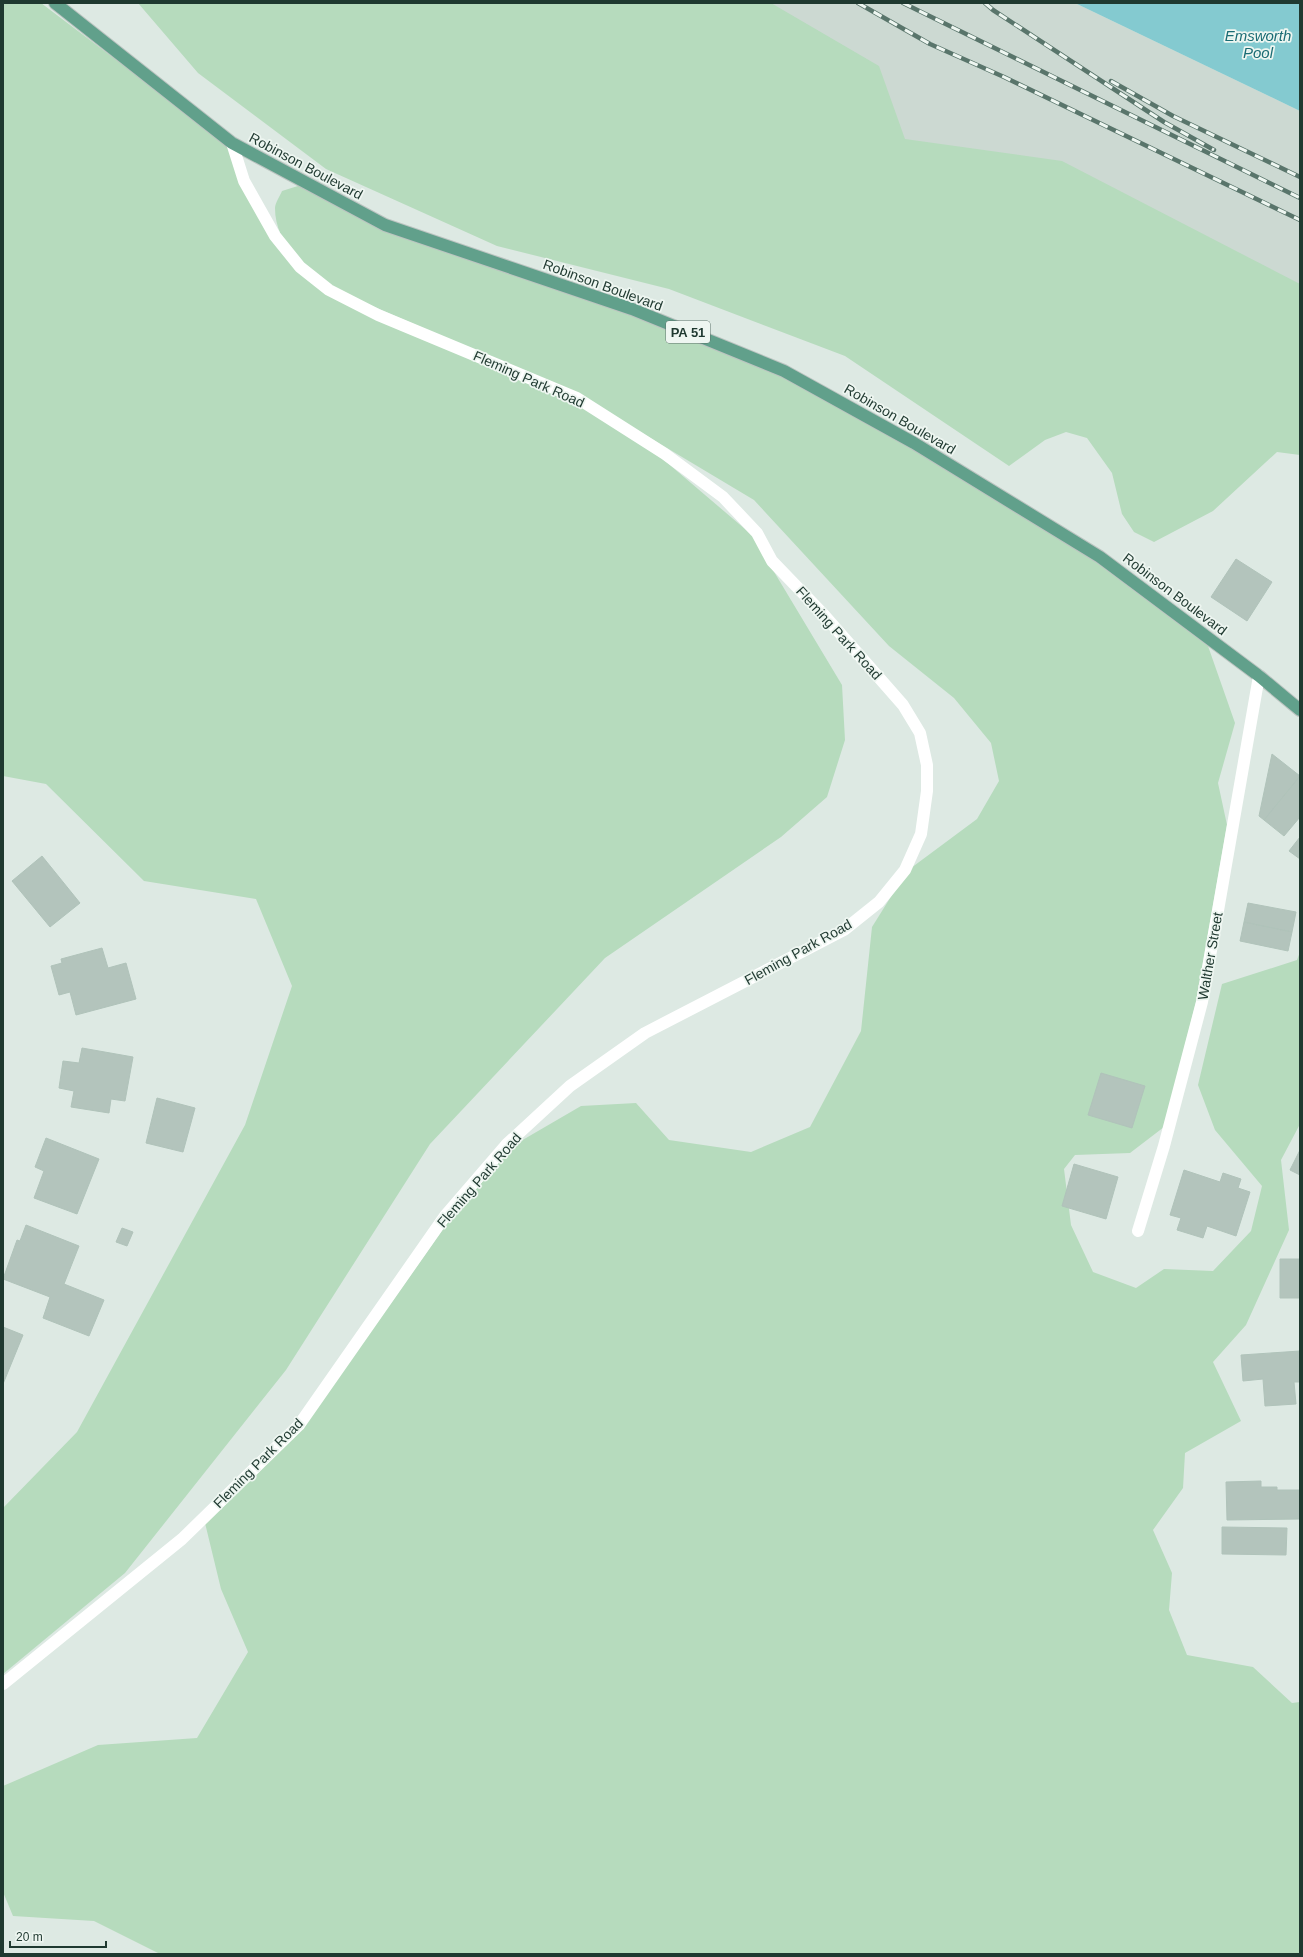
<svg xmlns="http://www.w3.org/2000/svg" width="1303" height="1957" viewBox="0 0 1303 1957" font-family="Arial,sans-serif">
<rect width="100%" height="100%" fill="#dde9e3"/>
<path fill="#ccd9d2" d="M 581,3 L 1075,3 L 1300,111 L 1300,359 Z"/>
<path fill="#b6dbbd" d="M 3,3 L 41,3 L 230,146 L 242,186 L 329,294 L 577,402 L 664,460 L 752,535 L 842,685 L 845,740 L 827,797 L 781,837 L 605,958 L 430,1144 L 286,1370 L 125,1573 L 3,1674 L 3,1508 L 77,1432 L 245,1125 L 292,986 L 256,899 L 144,881 L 46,784 L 3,776 Z
M 138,3 L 771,3 L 879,66 L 905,139 L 1062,161 L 1300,284 L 1300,455 L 1277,452 L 1213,511 L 1154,542 L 1134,532 L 1122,514 L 1112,473 L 1087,438 L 1066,432 L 1045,440 L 1009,466 L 845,356 L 669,289 L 497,246 L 326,169 L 198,73 Z
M 301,185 L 384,229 L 632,313 L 782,374 L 911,445 L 1097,563 L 1208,646 L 1235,723 L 1218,783 L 1227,825 L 1196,1002 L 1164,1127 L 1130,1153 L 1075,1155 L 1064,1169 L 1071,1225 L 1093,1272 L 1136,1288 L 1164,1269 L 1213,1271 L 1251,1231 L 1262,1186 L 1215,1130 L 1198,1085 L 1222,984 L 1297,960 L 1300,952 L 1300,1124 L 1281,1160 L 1289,1230 L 1246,1325 L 1213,1362 L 1241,1421 L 1185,1453 L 1183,1488 L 1153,1530 L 1172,1573 L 1169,1610 L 1187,1655 L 1253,1667 L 1292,1703 L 1300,1702 L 1300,1954 L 160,1954 L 94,1921 L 13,1916 L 3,1892 L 3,1786 L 98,1745 L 197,1738 L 248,1652 L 221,1589 L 205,1523 L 302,1429 L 451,1218 L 514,1145 L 581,1106 L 636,1103 L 669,1140 L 751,1152 L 810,1127 L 861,1031 L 872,927 L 907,871 L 977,819 L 999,781 L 991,743 L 954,698 L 889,646 L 754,500 L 580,396 L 331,288 C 305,268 275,244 275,208 C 275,203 280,196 282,191 Z"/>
<path fill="#84cad0" d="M 1075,3 L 1300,3 L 1300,111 Z"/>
<path fill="#b3c4bc" stroke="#b0c3ba" d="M 1236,559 L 1272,582 L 1247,621 L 1211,597 Z
M 1272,754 L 1300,776 L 1264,820 L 1259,816 Z
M 1300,776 L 1300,817 L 1284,836 L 1264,820 Z
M 1300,837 L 1300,859 L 1289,851 Z
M 42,856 L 80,903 L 50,927 L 12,881 Z
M 1248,903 L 1296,912 L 1292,932 L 1244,922 Z
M 1244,922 L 1292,932 L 1288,951 L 1240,941 Z
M 102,948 L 108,968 L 126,963 L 136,999 L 76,1015 L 70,992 L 59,995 L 51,966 L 62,963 L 61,959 Z
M 82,1048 L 133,1057 L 125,1101 L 111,1099 L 109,1113 L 71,1107 L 74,1091 L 59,1088 L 63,1061 L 79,1063 Z
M 1101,1073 L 1145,1086 L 1132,1128 L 1088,1115 Z
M 157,1098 L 195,1108 L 183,1152 L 146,1143 Z
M 46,1138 L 99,1159 L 77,1214 L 34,1198 L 44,1171 L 35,1167 Z
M 1300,1150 L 1300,1175 L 1290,1170 Z
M 1074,1164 L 1118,1177 L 1106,1219 L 1062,1206 Z
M 1184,1170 L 1220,1182 L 1223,1173 L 1241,1179 L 1238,1188 L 1250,1192 L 1236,1236 L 1207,1226 L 1203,1238 L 1177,1230 L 1181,1218 L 1170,1215 Z
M 26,1225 L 79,1246 L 64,1284 L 104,1300 L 89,1336 L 43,1318 L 50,1297 L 3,1279 L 17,1240 L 20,1241 Z
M 122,1228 L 133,1232 L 127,1246 L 116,1242 Z
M 1280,1259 L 1300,1259 L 1300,1298 L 1280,1298 Z
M 3,1327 L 23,1335 L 3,1384 Z
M 1300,1351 L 1300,1382 L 1294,1382 L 1296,1404 L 1265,1406 L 1263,1379 L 1243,1381 L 1241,1355 Z
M 1261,1481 L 1261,1487 L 1277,1487 L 1277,1490 L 1300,1490 L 1300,1519 L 1227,1520 L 1226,1482 Z
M 1222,1527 L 1287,1528 L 1286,1555 L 1222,1554 Z"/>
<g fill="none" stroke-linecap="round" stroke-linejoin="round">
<g stroke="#bcc4c1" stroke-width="14">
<path id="primary" d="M 55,3 L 232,143 L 385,225 L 632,309 L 784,371 L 914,443 L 1100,557 L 1259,676 L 1300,710"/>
</g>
<path stroke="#fff" stroke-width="12" d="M 3,1684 L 182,1539 L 299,1425 L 445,1216 L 507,1144 L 570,1086 L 645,1033 L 844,930 L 879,902 L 905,870 L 921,834 L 927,791 L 927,765 L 920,733 L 903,705 L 824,615 L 772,561 L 757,533 L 723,497 L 665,454 L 577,398 L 378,315 L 329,290 L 300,267 L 275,236 L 244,181 L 232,143"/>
<path stroke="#fff" stroke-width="12" d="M 1138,1231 L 1164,1146 L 1202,1002 L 1259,676"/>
<use href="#primary" stroke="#61a08b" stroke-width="12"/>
<g stroke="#59756b" stroke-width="4.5">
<path id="rail" d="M 858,3 L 930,44 L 1004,77 L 1300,220
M 903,3 L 1300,198
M 985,3 L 993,10 L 1164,122 L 1214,150
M 1111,81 L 1173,116 L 1300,177"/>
</g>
<use href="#rail" stroke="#eef6f1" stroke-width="3" stroke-dasharray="9" stroke-linecap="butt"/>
</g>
<g text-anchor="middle" stroke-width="3.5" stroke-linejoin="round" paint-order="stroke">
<rect fill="#eef6f1" stroke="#5d726a" stroke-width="1" x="666" y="321" width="44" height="22" rx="3"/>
<g font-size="13" font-weight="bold" fill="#1f3930">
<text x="688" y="337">PA 51</text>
</g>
<g font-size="14" fill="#1f3930" stroke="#eef6f1">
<text transform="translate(306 166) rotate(28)" y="5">Robinson Boulevard</text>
<text transform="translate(603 285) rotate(20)" y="5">Robinson Boulevard</text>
<text transform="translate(529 379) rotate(24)" y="5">Fleming Park Road</text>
<text transform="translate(900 419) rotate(30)" y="5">Robinson Boulevard</text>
<text transform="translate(1175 594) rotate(37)" y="5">Robinson Boulevard</text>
<text transform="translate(839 633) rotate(48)" y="5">Fleming Park Road</text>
<text transform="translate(798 952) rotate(-29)" y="5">Fleming Park Road</text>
<text transform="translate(1210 956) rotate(-80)" y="5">Walther Street</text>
<text transform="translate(479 1180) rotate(-49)" y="5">Fleming Park Road</text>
<text transform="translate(258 1463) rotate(-45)" y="5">Fleming Park Road</text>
</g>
<g font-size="15" font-style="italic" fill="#1a6c74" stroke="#eef6f1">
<text x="1258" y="41">Emsworth<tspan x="1258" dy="17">Pool</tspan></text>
</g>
</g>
<rect width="1303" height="1957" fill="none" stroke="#1f3930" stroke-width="8"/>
<path d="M10 1941v6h96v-6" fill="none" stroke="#1f3930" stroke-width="2"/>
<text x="16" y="1941" font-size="12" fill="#1f3930" stroke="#eef6f1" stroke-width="3" paint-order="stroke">20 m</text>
</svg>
